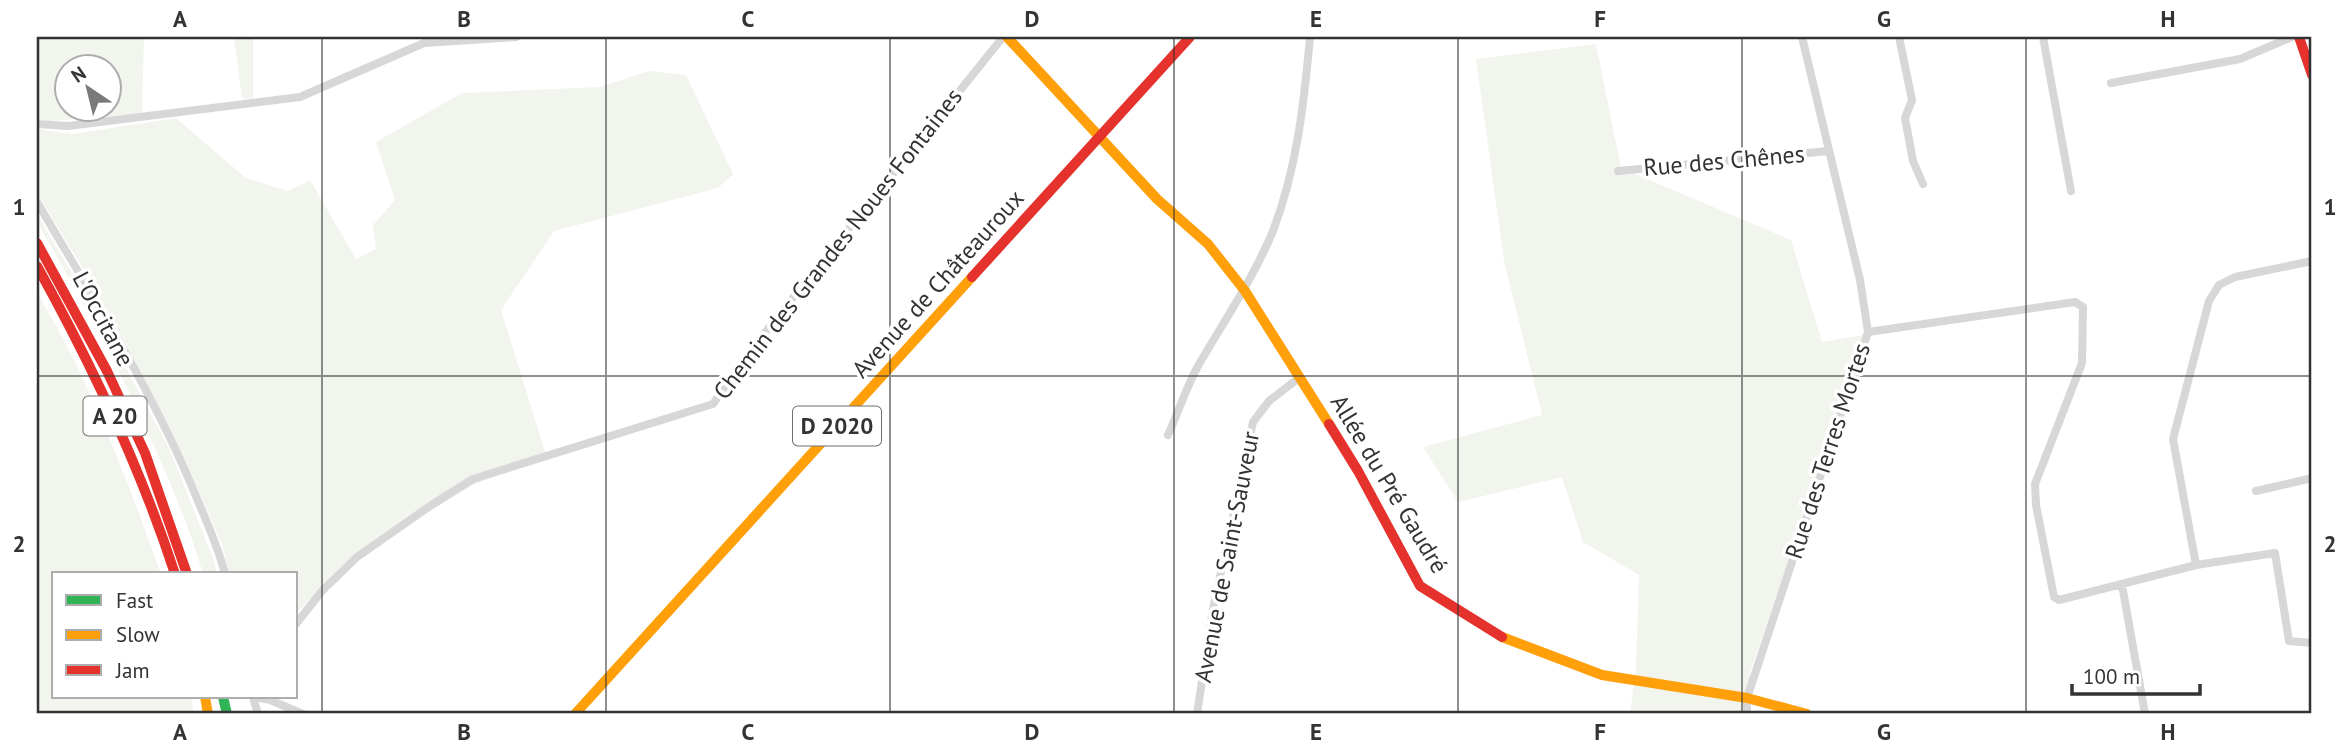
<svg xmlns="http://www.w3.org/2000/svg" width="2349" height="751" viewBox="0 0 2349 751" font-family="'PT Sans',sans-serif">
<rect width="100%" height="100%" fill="#fff"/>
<path fill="#f1f5ed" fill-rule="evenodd" d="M 37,37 L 144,37 L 142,114 L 49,121 L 37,119 ZM 66,66 L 108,66 L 108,108 L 66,108 Z
M 234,37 L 253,37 L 253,100 L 242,98 Z
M 1596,44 L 1621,168 L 1791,240 L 1822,342 L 1868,334 L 1750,672 L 1747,714 L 1630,714 L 1636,667 L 1639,575 L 1583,542 L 1562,477 L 1458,502 L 1423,447 L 1542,415 L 1504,261 L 1476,59 Z
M 649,71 L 686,75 L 733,174 L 718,188 L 554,231 L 501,310 L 546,455 L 471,486 L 360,554 L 296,613 L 296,574 L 229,574 L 222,544 L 172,432 L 90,280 L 37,193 L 37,129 L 72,134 L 176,118 L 246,178 L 288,191 L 310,180 L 356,259 L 376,249 L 373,225 L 395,200 L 376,142 L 462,93 L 600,87 Z
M 37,214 L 104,327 L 169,448 L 214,561 L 217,574 L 203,574 C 193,538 179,504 164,469 C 128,383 83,302 37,222 Z
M 37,293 C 91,382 126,477 161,574 L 54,574 L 54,697 L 191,697 L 194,714 L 37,714 Z"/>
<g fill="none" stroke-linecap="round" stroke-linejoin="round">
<path stroke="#d7d7d7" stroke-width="8" d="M 1899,37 L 1912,100 L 1905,118 L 1913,161 L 1923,184
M 2043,37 L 2071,191
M 2111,83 L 2240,59 L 2292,37
M 37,124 L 68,126 L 300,97 L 424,43 L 516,37
M 1618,171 L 1829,151
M 37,202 C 93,298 153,391 195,494 C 206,520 218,546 225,574
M 1868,332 L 2075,302 L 2083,307 L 2082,363 L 2035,484 L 2036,505 L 2054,597 L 2059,600 L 2196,565 L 2173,439 L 2209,301 L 2219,285 L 2235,277 L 2312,261
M 1168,435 C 1178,413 1186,388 1198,366 C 1224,321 1253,279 1273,231 C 1297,168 1304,103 1310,37
M 2256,491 L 2312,478
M 2196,565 L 2275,553 L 2289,641 L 2312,643
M 2122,585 L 2145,714
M 296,624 L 322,591 L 357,557 L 433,504 L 473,479 L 713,404 L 759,340 L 1003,37
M 253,697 L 258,714
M 254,697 L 270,700 L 303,714
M 1197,714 L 1213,609 L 1253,422 L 1269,401 L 1300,377
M 1747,714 L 1747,698 L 1868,332 L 1860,280 L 1802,37"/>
<path stroke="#30b455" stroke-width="10" d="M 223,697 L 227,714"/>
<path stroke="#ff9f0a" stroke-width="10" d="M 1007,37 L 1157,199 L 1208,244 L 1245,291 L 1329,424
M 1502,637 L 1602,675 L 1747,698 L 1807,714
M 205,697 L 208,714
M 575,714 L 972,277"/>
<path stroke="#e5322d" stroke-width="10" d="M 2299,37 L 2312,75
M 37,243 L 107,371 L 145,453 L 187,574
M 37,266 C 92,365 140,466 175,574
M 972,277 L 1190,37
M 1329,424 L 1358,471 L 1420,586 L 1502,637"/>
</g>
<path fill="none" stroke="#333" stroke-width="2" stroke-opacity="0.55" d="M 322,37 L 322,714M 606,37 L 606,714M 890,37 L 890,714M 1174,37 L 1174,714M 1458,37 L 1458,714M 1742,37 L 1742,714M 2026,37 L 2026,714M 37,376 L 2312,376"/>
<g text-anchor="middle" stroke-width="7" stroke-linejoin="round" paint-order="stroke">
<g fill="#fff" stroke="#707070" stroke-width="2">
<rect x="83.5" y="396.5" width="63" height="39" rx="5"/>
<rect x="793" y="406.5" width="88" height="39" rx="5"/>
</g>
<g font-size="23" font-weight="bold" fill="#333">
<text x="115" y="424">A 20</text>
<text x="837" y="434">D 2020</text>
</g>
<g font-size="24" fill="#333" stroke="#fff">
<text transform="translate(1724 161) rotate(-5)" y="8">Rue des Chênes</text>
<text transform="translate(838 244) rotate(-52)" y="8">Chemin des Grandes Noues Fontaines</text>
<text transform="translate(938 284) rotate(-48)" y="8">Avenue de Châteauroux</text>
<text transform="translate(103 319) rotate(62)" y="8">L'Occitane</text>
<text transform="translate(1828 451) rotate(-72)" y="8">Rue des Terres Mortes</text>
<text transform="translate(1389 484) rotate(59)" y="8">Allée du Pré Gaudré</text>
<text transform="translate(1227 557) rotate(-79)" y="8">Avenue de Saint-Sauveur</text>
</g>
</g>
<rect width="2349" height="751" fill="none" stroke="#ffffff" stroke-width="77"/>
<rect x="52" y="572" width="245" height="126" fill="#ffffff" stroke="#adadad" stroke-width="2"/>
<rect x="66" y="595" width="35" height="10" fill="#30b455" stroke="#adadad" stroke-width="2"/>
<text x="116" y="608" font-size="21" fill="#333333">Fast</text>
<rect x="66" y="630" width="35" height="10" fill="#ff9f0a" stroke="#adadad" stroke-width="2"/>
<text x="116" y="642" font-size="21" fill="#333333">Slow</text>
<rect x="66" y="665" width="35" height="10" fill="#e5322d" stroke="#adadad" stroke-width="2"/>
<text x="116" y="678" font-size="21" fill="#333333">Jam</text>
<g transform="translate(88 88) rotate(325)"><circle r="33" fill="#ffffff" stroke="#adadad" stroke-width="2"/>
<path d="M0-5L12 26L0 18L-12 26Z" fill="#7a7a7a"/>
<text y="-10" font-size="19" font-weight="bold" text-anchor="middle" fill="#333333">N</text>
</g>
<path d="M2072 684v10h128v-10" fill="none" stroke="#333333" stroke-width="3.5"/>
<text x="2083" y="684" font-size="21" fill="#333333" stroke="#ffffff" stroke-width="5" paint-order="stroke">100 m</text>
<rect x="38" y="38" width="2272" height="674" fill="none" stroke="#333" stroke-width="2.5"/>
<g font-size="23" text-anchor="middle" font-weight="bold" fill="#333">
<text x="180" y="27">A</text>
<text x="464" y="27">B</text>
<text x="748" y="27">C</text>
<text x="1032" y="27">D</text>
<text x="1316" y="27">E</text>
<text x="1600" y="27">F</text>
<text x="1884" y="27">G</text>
<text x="2168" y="27">H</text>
<text x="19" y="215">1</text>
<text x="2330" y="215">1</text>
<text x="19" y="552">2</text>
<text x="2330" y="552">2</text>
<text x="180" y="740">A</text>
<text x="464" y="740">B</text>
<text x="748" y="740">C</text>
<text x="1032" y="740">D</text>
<text x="1316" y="740">E</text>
<text x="1600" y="740">F</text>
<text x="1884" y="740">G</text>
<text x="2168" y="740">H</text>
</g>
</svg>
